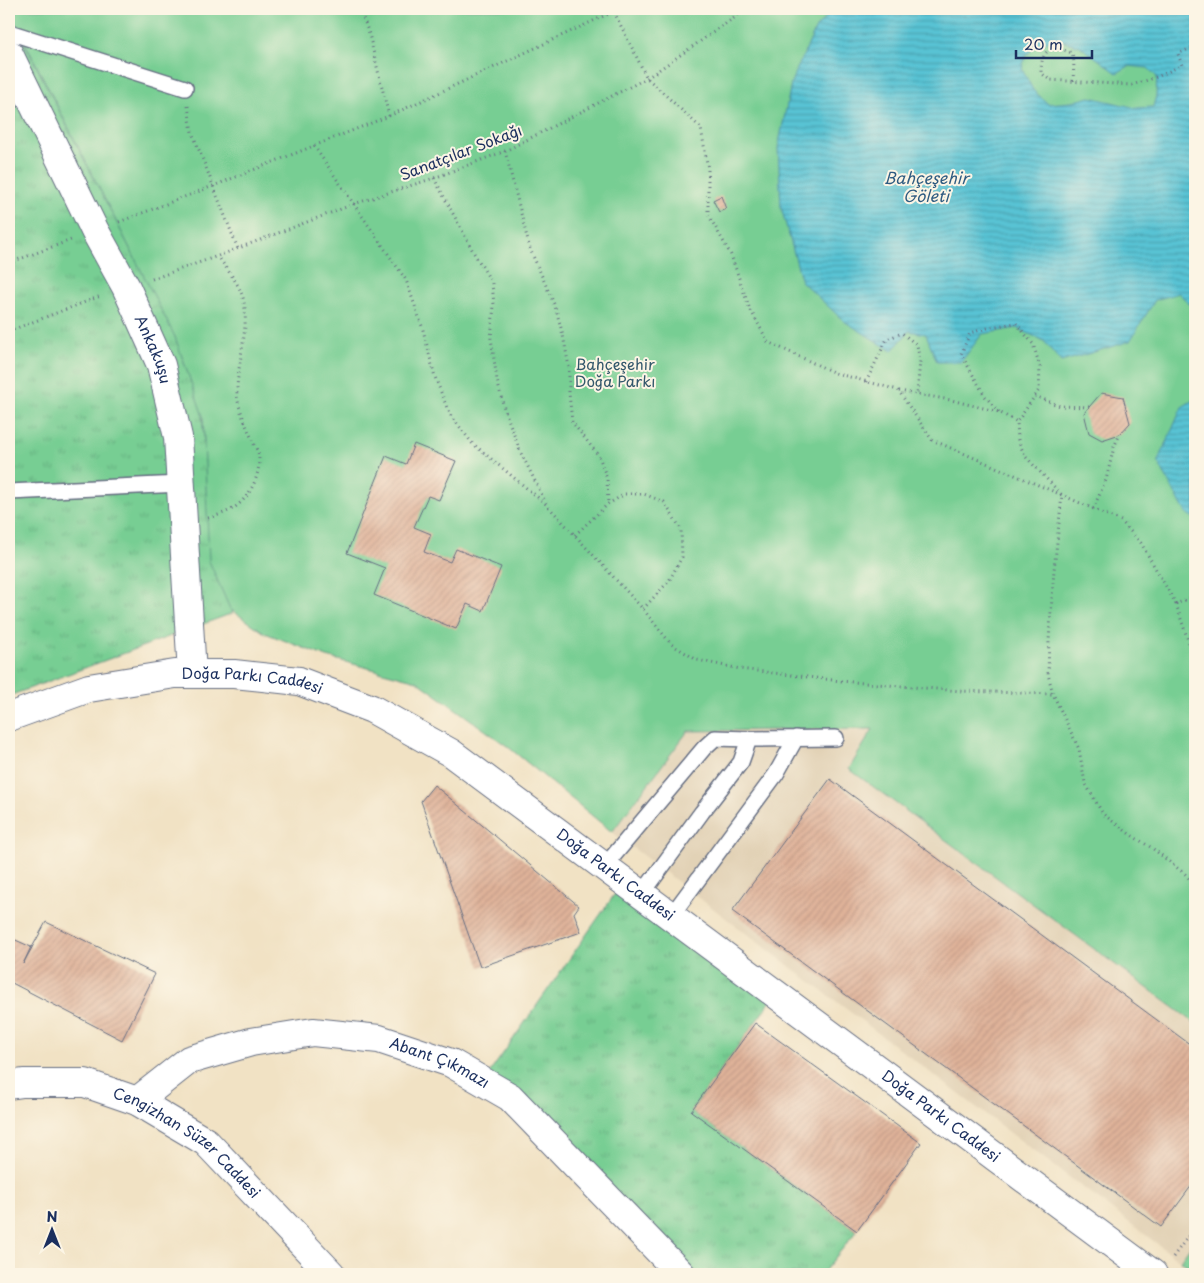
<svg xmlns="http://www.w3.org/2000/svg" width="1204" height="1283" viewBox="0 0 1204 1283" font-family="'Playpen Sans',sans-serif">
<defs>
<pattern id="grass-tufts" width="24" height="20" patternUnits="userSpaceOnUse" patternTransform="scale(1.25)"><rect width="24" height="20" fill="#77ce93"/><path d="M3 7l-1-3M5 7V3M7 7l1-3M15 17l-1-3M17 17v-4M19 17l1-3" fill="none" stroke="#66b181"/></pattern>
<pattern id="water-rules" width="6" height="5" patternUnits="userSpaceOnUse" patternTransform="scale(1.25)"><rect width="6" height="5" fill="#59c3d4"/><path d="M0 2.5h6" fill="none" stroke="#499faf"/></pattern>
<pattern id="building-hatch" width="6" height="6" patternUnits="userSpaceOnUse" patternTransform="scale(1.25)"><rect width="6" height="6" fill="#dfb299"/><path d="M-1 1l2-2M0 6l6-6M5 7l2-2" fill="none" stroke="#bf9986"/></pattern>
</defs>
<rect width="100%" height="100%" fill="#fcf5e5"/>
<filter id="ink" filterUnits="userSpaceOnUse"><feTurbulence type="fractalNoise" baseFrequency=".02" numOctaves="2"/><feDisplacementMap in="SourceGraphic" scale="10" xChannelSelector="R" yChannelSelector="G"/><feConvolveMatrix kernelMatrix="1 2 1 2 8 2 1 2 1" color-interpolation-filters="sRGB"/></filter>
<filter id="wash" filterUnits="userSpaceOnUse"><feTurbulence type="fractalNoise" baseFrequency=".0096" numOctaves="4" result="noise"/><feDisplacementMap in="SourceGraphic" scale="20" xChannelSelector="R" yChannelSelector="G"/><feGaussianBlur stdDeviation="1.12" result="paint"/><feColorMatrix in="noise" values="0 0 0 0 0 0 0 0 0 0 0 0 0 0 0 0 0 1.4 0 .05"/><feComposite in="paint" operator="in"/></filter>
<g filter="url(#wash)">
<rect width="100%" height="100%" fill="#f1e2c4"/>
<path fill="#e2d2b6" d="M 873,729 L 849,770 L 1195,1023 L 1195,1239 L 1180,1261 L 612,832 L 688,731 Z"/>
<path fill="url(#grass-tufts)" stroke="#497e78" d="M 9,13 L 174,334 L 202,412 L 212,561 L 233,613 L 9,696 Z
M 624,881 L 776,994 L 691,1111 L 857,1231 L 822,1274 L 681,1274 L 483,1082 Z"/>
<path fill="#77ce93" stroke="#497e78" d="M 9,9 L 1195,9 L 1195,1023 L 849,769 L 873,729 L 688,731 L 612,832 L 507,746 L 417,681 L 327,657 L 265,633 L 230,609 L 209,561 L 203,416 L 175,337 L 9,11 Z
M 1195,1239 L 1195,1270 L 1180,1261 Z"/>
<path fill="url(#water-rules)" stroke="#3a7999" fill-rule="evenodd" d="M 834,9 L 1195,9 L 1195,310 L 1179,293 L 1155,300 L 1130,341 L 1061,362 L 1044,341 L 1017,328 L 982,334 L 961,362 L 937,362 L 926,334 L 909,331 L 892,351 L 844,321 L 802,282 L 781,207 L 778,148 L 792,80 L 816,28 ZM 1056,39 L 1080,46 L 1117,73 L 1129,66 L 1148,68 L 1157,77 L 1156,96 L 1153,107 L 1136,108 L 1090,97 L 1072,102 L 1048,104 L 1033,90 L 1022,69 L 1025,56 L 1036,46 Z
M 1195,399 L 1195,519 L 1186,513 L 1158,462 L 1182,407 Z"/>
<g id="blocks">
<path fill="url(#building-hatch)" d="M 721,196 L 726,209 L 719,212 L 713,200 Z
M 1101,393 L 1123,397 L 1130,423 L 1120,434 L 1102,440 L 1089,433 L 1084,413 Z
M 414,444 L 456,461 L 439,500 L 428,496 L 414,527 L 431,534 L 424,552 L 450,562 L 456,549 L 501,567 L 483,611 L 467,604 L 456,629 L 374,595 L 385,568 L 347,553 L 386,456 L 406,464 Z
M 830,779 L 1195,1048 L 1195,1181 L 1161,1227 L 732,911 Z
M 434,785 L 579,906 L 574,913 L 581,932 L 480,967 L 421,801 Z
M 46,922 L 155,974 L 122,1040 L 12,983 L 9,990 L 9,937 L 31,947 L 23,964 Z
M 755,1023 L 921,1143 L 857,1231 L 691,1111 Z"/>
</g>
</g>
<g filter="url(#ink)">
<use href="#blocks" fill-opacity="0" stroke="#666e82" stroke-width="1"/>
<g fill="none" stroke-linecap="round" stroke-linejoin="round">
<g stroke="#666e82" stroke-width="18">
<path id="service" d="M 9,32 L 185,88
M 9,492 L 181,484
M 604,867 L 704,748 L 715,738 L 749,739 L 836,738
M 642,894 L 702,812 L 741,762 L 749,739
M 671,916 L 776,774 L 796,738"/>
</g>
<g stroke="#666e82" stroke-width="30">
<g id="minor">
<path id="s1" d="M 9,54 L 95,231 L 126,287 L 161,365 L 178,437 L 192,674"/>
<path id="s2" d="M 9,717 L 89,688 L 175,674 L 234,674 L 299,681 L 372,709 L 451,753 L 1153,1274"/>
<path id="s3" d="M 9,1085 L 23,1083 L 85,1083 L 137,1101 L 206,1142 L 331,1274"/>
<path id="s4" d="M 137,1101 L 189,1060 L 251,1042 L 313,1032 L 379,1039 L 451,1063 L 510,1097 L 681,1274"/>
</g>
</g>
<path stroke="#666e82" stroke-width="3" stroke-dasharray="1 4" stroke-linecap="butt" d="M 360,9 L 369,34 L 389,116
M 614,12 L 647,78 L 701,128 L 708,169 L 708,214 L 731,255 L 749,307 L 768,342 L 835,373 L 898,390 L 932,440 L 1062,495 L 1121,521 L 1141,543 L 1176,604 L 1195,596
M 1073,81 L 1074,62 L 1072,53 C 1051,44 1041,49 1041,73 L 1050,80 L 1132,85 L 1157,77 L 1182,65 L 1178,54 L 1195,46
M 188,106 L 192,132 L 238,249
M 314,146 L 406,280 L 422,326 L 435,377 L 449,413 L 472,443 L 547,505 L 643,609 L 671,644 L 697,660 L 740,669 L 841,681 L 961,691 L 1053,694
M 505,151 L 530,249 L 555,306 L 563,335 L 569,367 L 569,393 L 572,422 L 599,456 L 607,479 L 608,504
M 434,178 L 474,253 L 492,283 L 494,305 L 491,338 L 497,380 L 504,408 L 520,451 L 546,503
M 119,222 L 213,186 L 389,116 L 619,9
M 9,263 L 71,240
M 152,279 L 218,256 L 354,204 L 434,178 L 505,151 L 647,78 L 747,9
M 9,331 L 101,296
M 866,382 L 887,339 L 902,333 L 917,345 L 920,361 L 917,394
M 899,391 L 951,400 L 999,412 L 1017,422 L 1018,440 L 1025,456 L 1062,495 L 1054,570 L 1049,641 L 1048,674 L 1053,694 L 1079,749 L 1085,783 L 1103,814 L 1131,835 L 1152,848 L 1185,874 L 1195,885
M 1035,396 L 1060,406 L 1089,407
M 999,412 L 985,396 L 961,354 L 970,333 L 991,327 L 1016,323 L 1033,344 L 1040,367 L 1039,390 L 1017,422
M 1093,509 L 1106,480 L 1114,447 L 1120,434
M 208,518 C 219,515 230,512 239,504 C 253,492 262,470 258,452 C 257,449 254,445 253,442 C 248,429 238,408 237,395 C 236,365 253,319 241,292 C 236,280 225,267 218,256
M 575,535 L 608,504 L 625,494 L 644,494 L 664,502 L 681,529 L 682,557 L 669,581 L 643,609
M 1176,604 L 1195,661
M 1173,1257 L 1195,1227"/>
<use href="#service" stroke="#fff" stroke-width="15"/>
<use href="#minor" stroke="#fff" stroke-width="28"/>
</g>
</g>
<g text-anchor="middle" stroke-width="4" stroke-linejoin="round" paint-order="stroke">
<g font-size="15" fill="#1b2f5e" stroke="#fcf5e5">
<text transform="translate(461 153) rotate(-21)" y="5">Sanatçılar Sokağı</text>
<text dy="5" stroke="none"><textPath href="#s1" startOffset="329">Ankakuşu</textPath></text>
<text dy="5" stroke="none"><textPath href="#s2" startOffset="250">Doğa Parkı Caddesi</textPath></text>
<text dy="5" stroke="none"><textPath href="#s2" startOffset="670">Doğa Parkı Caddesi</textPath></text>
<text dy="5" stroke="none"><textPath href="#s4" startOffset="325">Abant Çıkmazı</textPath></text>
<text dy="5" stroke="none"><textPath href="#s2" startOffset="1075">Doğa Parkı Caddesi</textPath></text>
<text dy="5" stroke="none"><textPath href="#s3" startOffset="196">Cengizhan Süzer Caddesi</textPath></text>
</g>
<g font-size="15" fill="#32576b" stroke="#fcf5e5">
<text x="615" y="370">Bahçeşehir<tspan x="615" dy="17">Doğa Parkı</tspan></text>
</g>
<g font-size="16" font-style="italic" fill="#2e5b81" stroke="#fcf5e5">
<text x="926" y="184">Bahçeşehir<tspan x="926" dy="18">Göleti</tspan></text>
</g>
</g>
<rect width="1204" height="1283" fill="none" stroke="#fcf5e5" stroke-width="30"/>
<g transform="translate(52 1230)" stroke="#fcf5e5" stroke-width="4" paint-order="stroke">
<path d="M0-4L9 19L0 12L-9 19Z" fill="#1b2f5e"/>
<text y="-8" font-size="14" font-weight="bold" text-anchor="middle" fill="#1b2f5e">N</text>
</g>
<path d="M1016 50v8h76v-8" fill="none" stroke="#1b2f5e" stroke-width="2.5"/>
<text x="1024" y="50" font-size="15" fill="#1b2f5e" stroke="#fcf5e5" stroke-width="4" paint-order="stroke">20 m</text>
</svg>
